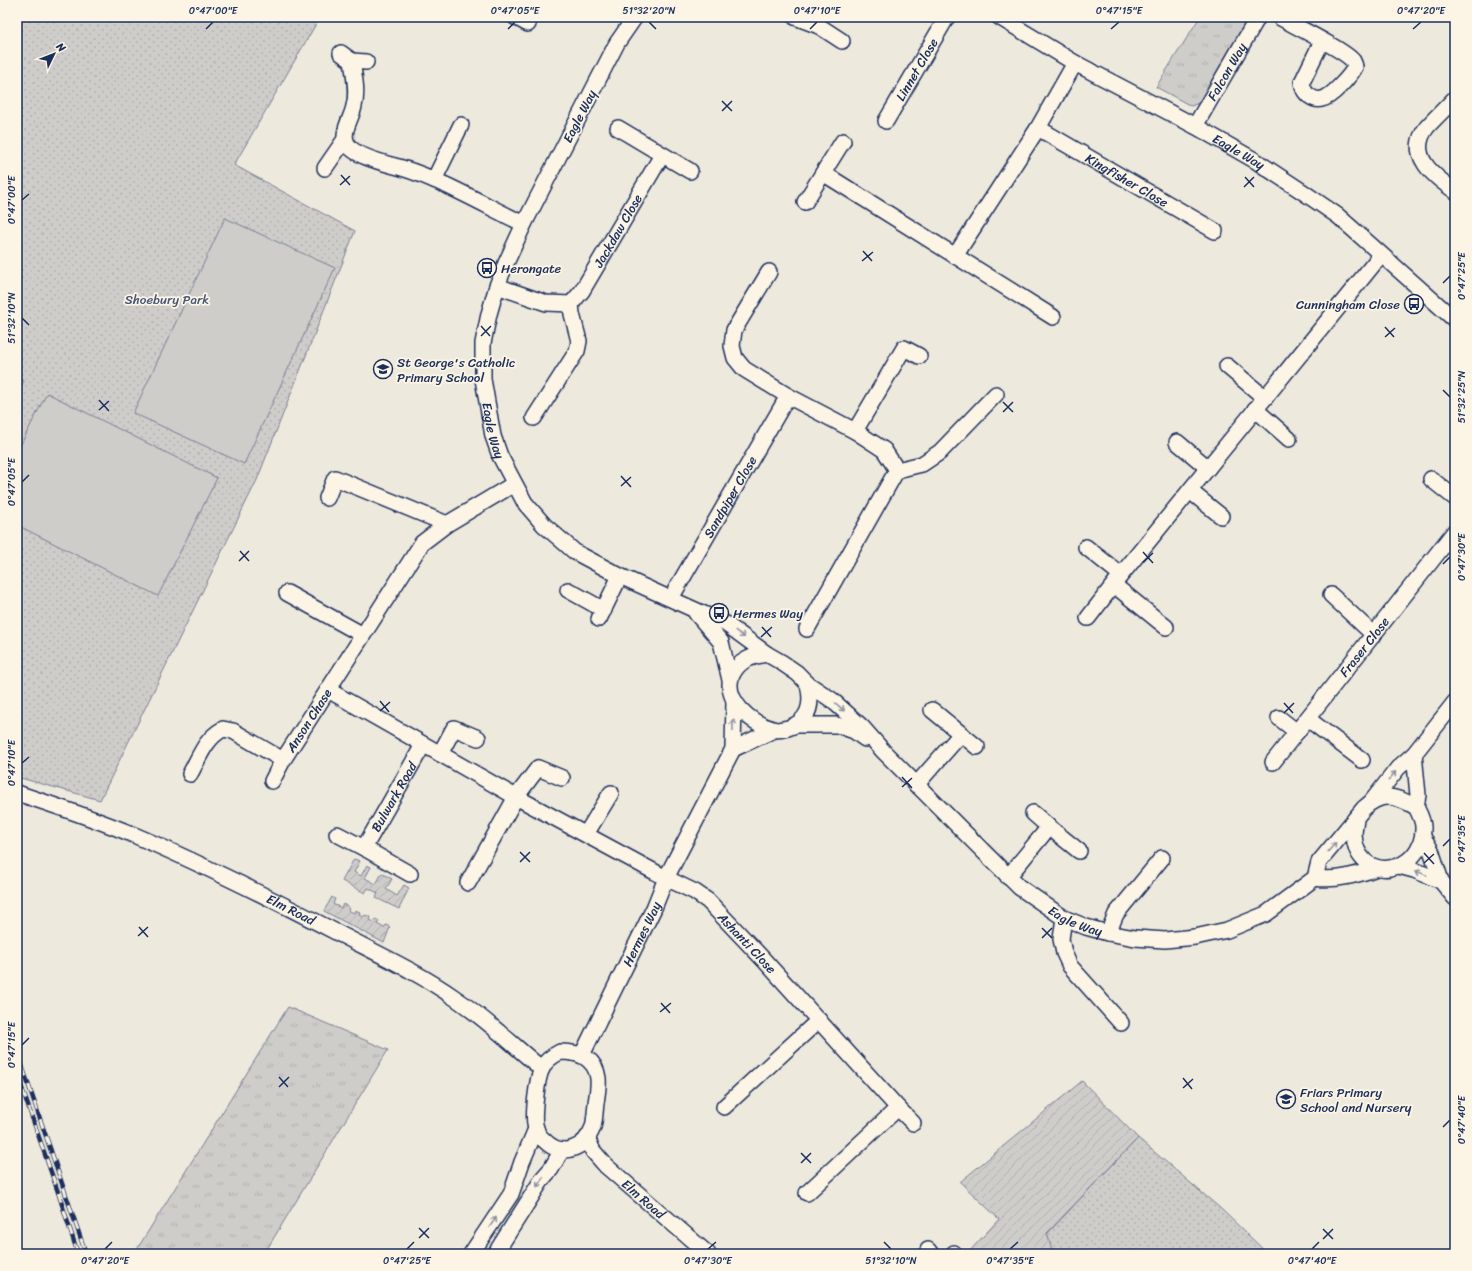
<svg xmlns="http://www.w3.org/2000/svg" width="1472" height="1271" viewBox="0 0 1472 1271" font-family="Sriracha,sans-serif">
<defs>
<pattern id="grass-tufts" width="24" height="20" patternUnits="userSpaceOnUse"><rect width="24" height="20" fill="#cfcdca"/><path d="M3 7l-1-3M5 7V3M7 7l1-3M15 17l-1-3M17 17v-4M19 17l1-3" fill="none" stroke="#b1b0b0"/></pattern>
<pattern id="park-dots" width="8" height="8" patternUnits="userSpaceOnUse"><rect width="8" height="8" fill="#cfcdca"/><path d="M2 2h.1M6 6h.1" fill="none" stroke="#b1b0b0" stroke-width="1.8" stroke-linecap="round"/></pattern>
<pattern id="garden-furrows" width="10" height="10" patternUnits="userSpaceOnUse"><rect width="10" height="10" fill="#cfcdca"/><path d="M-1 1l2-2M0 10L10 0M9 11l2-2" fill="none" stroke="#b1b0b0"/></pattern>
</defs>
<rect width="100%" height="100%" fill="#eee9dd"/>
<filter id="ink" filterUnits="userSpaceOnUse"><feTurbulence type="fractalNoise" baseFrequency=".025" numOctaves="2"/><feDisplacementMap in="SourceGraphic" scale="8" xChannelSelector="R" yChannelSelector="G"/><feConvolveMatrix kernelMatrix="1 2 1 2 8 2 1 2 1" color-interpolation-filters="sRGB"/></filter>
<g filter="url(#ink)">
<path fill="url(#grass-tufts)" stroke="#757e94" d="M 1205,17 L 1250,17 L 1205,97 L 1199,103 L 1191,106 L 1156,87 L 1198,20 Z
M 288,1007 L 388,1050 L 264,1254 L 134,1254 Z"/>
<path fill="url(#park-dots)" stroke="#757e94" d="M 17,17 L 320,17 L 234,165 L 355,231 L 257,480 L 100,800 L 17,777 Z
M 1138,1138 L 1221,1209 L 1268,1254 L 1053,1254 L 1047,1234 Z"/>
<path fill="url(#garden-furrows)" stroke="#757e94" d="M 354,859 L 360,861 L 354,872 L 361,876 L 367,865 L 371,867 L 365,878 L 376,884 L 382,873 L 392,879 L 386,889 L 397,896 L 404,885 L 409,888 L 399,909 L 376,898 L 378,893 L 368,888 L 365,893 L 342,881 Z
M 332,897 L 335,899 L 333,904 L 341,908 L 343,904 L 349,907 L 348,910 L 354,913 L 355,910 L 360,912 L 359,915 L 363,917 L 365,915 L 371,917 L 370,920 L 374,922 L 376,919 L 379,921 L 377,924 L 384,928 L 386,925 L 390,927 L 384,943 L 324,911 Z
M 1082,1081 L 1138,1138 L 1047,1233 L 1053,1254 L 969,1254 L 968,1253 L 999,1219 L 960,1182 Z"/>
<path fill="#cfcdca" stroke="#757e94" d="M 225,218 L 335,268 L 244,464 L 133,413 Z
M 17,377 L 24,381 L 17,395 Z
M 47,393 L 217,478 L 158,596 L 17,525 L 17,452 Z"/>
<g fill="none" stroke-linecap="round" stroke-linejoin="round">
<g stroke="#1b2f5e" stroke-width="18">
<g id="minor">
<path d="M 515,17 L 528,24"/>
<path id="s1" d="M 635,17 L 617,43 L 524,224 L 506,263 L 497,286 L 489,314 L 483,343 L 483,379 L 493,436 L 500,456 L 525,503 L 544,525 L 575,552 L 620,576 L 726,624 L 767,654 L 781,662 L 797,673 L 808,684 L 832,700 L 862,727 L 884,752 L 1019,887 L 1064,918 L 1086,927 L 1108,933 L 1135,938 L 1165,940 L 1195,937 L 1227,930 L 1266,914 L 1315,878 L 1319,862 L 1364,808 C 1382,791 1396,796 1416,807 C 1419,813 1423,820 1423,827 C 1425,874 1356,887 1354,834 C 1354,829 1356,823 1356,819"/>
<path d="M 795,17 L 819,26 L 842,41"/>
<path id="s2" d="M 999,17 L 1075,63 L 1195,126 L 1256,161 L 1303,192 L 1338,216 L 1455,320"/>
<path d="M 1279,17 C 1293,25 1346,51 1353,61 C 1354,63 1355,65 1355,67 C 1351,75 1332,97 1322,99 C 1318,100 1314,99 1311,97 C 1304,93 1303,88 1302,82 L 1322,41"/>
<path d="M 341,53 L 352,61 C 354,75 358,92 354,106 C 352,118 342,130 346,141 C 350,156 388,164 402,168 C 442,180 486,206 524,224"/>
<path d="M 352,61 L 366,62"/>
<path d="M 1455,98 C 1446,108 1436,117 1427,127 C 1405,155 1435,177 1455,191"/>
<path id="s3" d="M 886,121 L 947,17"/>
<path id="s4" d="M 1195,126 L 1258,17"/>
<path d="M 618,128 L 690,171"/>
<path id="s5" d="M 1038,128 L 1215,231"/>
<path d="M 325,168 L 345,139"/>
<path d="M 823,173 L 843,141"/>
<path d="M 434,180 L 461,125"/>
<path d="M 805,202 L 823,173 L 1053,317"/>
<path d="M 955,256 L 1038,128 L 1075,63"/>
<path d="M 769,272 L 734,330 L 732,346 L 735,358 L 744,369 L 788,396 L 855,431 L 884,450 L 897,470 L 807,629"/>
<path id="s6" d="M 497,286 L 546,303 L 571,304 L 582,291 L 662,155"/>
<path d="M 1227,366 L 1265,398"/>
<path d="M 1255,409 L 1289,439"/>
<path d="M 534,418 L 577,351 L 579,341 L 572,314 L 571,304"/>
<path d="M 855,431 L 904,348 L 919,356"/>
<path d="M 1177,442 L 1208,468"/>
<path d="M 897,470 L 922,464 L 940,452 L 996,394"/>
<path d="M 1431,479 L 1455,498"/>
<path d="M 1190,491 L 1221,516"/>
<path d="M 327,498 L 335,478 L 447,524"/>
<path d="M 1086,547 L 1121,575"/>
<path d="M 1114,585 L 1166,627"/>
<path d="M 568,590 L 604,610"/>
<path d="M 287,593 L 363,635"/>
<path d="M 1331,595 L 1374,635"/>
<path id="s7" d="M 671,598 L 788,396"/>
<path d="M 696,613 L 721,642 L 730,680"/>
<path d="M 1088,618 L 1121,575 L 1381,255"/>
<path d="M 599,619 L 620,576"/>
<path d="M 767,654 C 752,656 739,660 732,675 C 722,699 751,724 773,729 C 777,731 783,729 788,728 C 809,721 813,705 808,684"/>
<path id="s8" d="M 328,690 L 516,797 L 666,878 L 695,892 L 708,901 L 763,959 L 898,1108 L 807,1193"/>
<path d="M 932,710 L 977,747"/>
<path d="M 1279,718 L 1297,732"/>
<path d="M 1308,719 L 1362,760"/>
<path d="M 796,725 L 837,725 L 854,731 L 865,739"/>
<path d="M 733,749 L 774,730"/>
<path d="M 440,754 L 454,728 L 478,738"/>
<path d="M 1414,754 L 1418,795 L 1416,807"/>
<path id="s9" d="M 1273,762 L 1455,531"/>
<path id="s10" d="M 190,774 C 200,756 205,739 223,729 L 233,731 L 283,760 L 422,543 L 447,524 L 514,484"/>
<path d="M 272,781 L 283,760"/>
<path d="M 916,785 L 961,734"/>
<path id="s11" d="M 17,793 C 56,806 96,819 134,835 C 202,864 270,898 336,932 C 376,953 418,972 455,998 C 486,1019 513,1045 542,1069"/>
<path d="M 1372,801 L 1398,768 L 1414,754 L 1455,702"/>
<path d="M 1033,813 L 1049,827"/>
<path d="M 337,834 L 364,848"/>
<path d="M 586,834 L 611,793"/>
<path d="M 1423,837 L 1431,850 L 1441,881 L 1455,898"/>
<path d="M 1399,866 L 1414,870 L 1441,881"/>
<path id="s12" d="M 410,874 L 364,848 L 423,745"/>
<path d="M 1008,877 L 1049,827 L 1079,851"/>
<path d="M 1315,878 C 1336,881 1357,875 1377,868"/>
<path d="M 468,883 L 516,797 L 538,768 L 562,778"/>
<path d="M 1064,918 L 1061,939 L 1064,953 L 1070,966 L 1121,1023"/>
<path d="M 1108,933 L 1116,914 L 1162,858"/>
<path d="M 560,1052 C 578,1052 595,1057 598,1078 C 599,1086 597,1095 596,1103 C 595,1111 595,1119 593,1127 C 585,1149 562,1158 545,1141 C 541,1138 537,1133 536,1128 C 532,1118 537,1078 542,1068 C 546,1060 552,1056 560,1052 Z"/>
<path id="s13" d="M 582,1055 L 654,908 L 666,878 L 733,749 L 734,701"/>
<path d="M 724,1107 L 819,1020"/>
<path d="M 898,1108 L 913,1123"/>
<path id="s14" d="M 587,1138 L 593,1151 L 606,1166 L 708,1254"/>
<path d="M 928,1250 L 931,1254"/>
<path d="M 471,1254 L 511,1194 L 522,1162 L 536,1129"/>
<path d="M 495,1254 L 543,1178 L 551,1169 L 562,1150"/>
<path d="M 954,1254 L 954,1253"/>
</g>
</g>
<use href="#minor" stroke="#fcf5e5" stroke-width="15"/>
<g stroke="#1b2f5e" stroke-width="4.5">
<path id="rail" d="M 17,1051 L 86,1254
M 17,1074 L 58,1192 L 78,1254"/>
</g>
<use href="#rail" stroke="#fcf5e5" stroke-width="3" stroke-dasharray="9" stroke-linecap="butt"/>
</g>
<defs><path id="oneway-shaft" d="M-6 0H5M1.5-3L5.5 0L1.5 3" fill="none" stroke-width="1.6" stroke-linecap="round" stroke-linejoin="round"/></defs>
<g stroke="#8c92a2">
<use href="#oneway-shaft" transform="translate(740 634) rotate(36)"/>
<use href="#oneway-shaft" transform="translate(840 707) rotate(41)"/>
<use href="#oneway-shaft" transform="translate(733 725) rotate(-89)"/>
<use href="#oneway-shaft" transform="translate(1392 776) rotate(-52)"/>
<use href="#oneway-shaft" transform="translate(1332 847) rotate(-50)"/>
<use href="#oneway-shaft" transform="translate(1421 873) rotate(-158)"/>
<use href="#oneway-shaft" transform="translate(540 1182) rotate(124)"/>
<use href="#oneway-shaft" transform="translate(493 1222) rotate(-56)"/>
</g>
</g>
<path fill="none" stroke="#1b2f5e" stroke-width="1.5" d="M 649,22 L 656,29M 206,29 L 213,22M 508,29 L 515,22M 810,29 L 817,22M 1111,29 L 1119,22M 1413,29 L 1421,22M 722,101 L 732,111M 722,111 L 732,101M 341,175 L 350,185M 1245,177 L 1254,187M 340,185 L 350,176M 1244,187 L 1254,177M 22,200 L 29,194M 863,251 L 872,261M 862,261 L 873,252M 1443,283 L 1450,276M 22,318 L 29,325M 481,326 L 490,336M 1385,327 L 1394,337M 481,336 L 491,326M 1385,337 L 1395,328M 1443,390 L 1450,397M 99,400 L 109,411M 1003,402 L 1013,412M 99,410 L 109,401M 1003,412 L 1013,402M 621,476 L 631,487M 22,482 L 29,475M 621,486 L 631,477M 240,551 L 249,561M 1143,552 L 1153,563M 239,561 L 249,551M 1143,562 L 1153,553M 1443,564 L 1450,557M 762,627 L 771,637M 761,637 L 772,627M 380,701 L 389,712M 1284,703 L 1293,713M 380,711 L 390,702M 1284,713 L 1294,703M 22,763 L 29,757M 902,777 L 912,788M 902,787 L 912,778M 1443,846 L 1450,839M 520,852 L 530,862M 1424,853 L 1434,864M 520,862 L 530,852M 1424,863 L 1434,854M 139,927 L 148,937M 1042,928 L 1052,938M 138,936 L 148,927M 1042,938 L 1052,928M 661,1003 L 670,1013M 660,1012 L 671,1003M 22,1045 L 29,1038M 279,1077 L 288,1087M 1183,1078 L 1192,1089M 279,1087 L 289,1077M 1183,1088 L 1193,1079M 1443,1127 L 1450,1120M 801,1153 L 811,1163M 801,1163 L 811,1153M 419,1228 L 429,1238M 1323,1229 L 1333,1239M 419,1238 L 429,1228M 1323,1239 L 1333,1229M 884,1242 L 891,1249M 105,1249 L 112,1242M 407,1249 L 414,1242M 708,1249 L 716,1242M 1010,1249 L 1018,1242M 1312,1249 L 1319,1242"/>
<defs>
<g id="bus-ring" transform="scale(1)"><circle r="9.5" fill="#fcf5e5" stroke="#1b2f5e" stroke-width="1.5"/><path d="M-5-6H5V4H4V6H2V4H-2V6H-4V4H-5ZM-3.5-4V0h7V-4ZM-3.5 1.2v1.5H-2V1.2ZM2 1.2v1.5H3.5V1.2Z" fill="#1b2f5e"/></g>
<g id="school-ring" transform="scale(1)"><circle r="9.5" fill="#fcf5e5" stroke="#1b2f5e" stroke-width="1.5"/><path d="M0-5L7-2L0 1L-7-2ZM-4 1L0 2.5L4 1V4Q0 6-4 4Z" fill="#1b2f5e"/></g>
</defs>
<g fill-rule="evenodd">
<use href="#bus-ring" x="487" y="268"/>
<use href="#bus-ring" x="1414" y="304"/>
<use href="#school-ring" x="383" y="369"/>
<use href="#bus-ring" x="719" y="613"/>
<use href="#school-ring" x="1286" y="1099"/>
</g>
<g text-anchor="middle" stroke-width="3.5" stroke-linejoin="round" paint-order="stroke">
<g font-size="13" fill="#1b2f5e" stroke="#fcf5e5">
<text dy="5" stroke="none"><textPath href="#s3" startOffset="60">Linnet Close</textPath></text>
<text dy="5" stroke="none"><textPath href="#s4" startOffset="63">Falcon Way</textPath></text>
<text transform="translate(579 116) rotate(-63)" y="5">Eagle Way</text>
<text dy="5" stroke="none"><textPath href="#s2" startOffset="275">Eagle Way</textPath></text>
<text dy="5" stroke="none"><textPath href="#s5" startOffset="103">Kingfisher Close</textPath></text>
<text dy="5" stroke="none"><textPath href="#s6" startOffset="164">Jackdaw Close</textPath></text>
<text dy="5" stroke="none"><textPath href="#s1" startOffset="450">Eagle Way</textPath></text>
<text dy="5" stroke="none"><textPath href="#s7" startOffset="117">Sandpiper Close</textPath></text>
<text dy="5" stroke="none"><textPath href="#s9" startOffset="147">Fraser Close</textPath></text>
<text dy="5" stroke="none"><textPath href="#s10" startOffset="172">Anson Chase</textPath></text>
<text dy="5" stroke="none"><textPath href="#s12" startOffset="112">Bulwark Road</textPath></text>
<text dy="5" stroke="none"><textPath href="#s11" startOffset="298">Elm Road</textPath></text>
<text dy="5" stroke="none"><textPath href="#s1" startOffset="1229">Eagle Way</textPath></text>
<text dy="5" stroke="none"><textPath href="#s13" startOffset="135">Hermes Way</textPath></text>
<text dy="5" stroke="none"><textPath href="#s8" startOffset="492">Ashanti Close</textPath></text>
<text dy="5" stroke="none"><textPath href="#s14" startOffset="84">Elm Road</textPath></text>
</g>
<g font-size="13" fill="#1b2f5e" stroke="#fcf5e5" text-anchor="start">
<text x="501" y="273">Herongate</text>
<text x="1400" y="309" text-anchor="end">Cunningham Close</text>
<text x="397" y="367">St George's Catholic<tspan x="397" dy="15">Primary School</tspan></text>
<text x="733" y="618">Hermes Way</text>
<text x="1300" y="1097">Friars Primary<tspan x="1300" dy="15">School and Nursery</tspan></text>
</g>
<g font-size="13" fill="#485679" stroke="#fcf5e5">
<text x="167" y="304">Shoebury Park</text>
</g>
</g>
<rect width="1472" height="1271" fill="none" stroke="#fcf5e5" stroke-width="44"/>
<g transform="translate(54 54) rotate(47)" stroke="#fcf5e5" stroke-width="3" paint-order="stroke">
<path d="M0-3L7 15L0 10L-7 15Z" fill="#1b2f5e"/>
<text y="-6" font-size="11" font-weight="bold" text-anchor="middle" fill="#1b2f5e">N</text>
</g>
<rect x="22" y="22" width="1428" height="1227" fill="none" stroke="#1b2f5e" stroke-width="1.5"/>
<g font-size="10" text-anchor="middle" fill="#1b2f5e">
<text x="213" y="14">0°47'00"E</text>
<text x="515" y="14">0°47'05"E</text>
<text x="649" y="14">51°32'20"N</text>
<text x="817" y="14">0°47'10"E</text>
<text x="1119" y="14">0°47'15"E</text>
<text x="1421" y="14">0°47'20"E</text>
<text transform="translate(11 200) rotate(-90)" y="4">0°47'00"E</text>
<text transform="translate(1461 276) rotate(-90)" y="4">0°47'25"E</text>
<text transform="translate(11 318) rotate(-90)" y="4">51°32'10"N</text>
<text transform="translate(1461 397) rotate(-90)" y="4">51°32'25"N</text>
<text transform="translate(11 482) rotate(-90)" y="4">0°47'05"E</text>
<text transform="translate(1461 557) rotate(-90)" y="4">0°47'30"E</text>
<text transform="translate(11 763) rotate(-90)" y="4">0°47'10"E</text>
<text transform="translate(1461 839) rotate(-90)" y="4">0°47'35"E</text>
<text transform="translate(11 1045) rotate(-90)" y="4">0°47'15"E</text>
<text transform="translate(1461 1120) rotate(-90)" y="4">0°47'40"E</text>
<text x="105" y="1264">0°47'20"E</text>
<text x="407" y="1264">0°47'25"E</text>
<text x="708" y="1264">0°47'30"E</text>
<text x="891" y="1264">51°32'10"N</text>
<text x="1010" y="1264">0°47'35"E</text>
<text x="1312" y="1264">0°47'40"E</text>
</g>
</svg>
